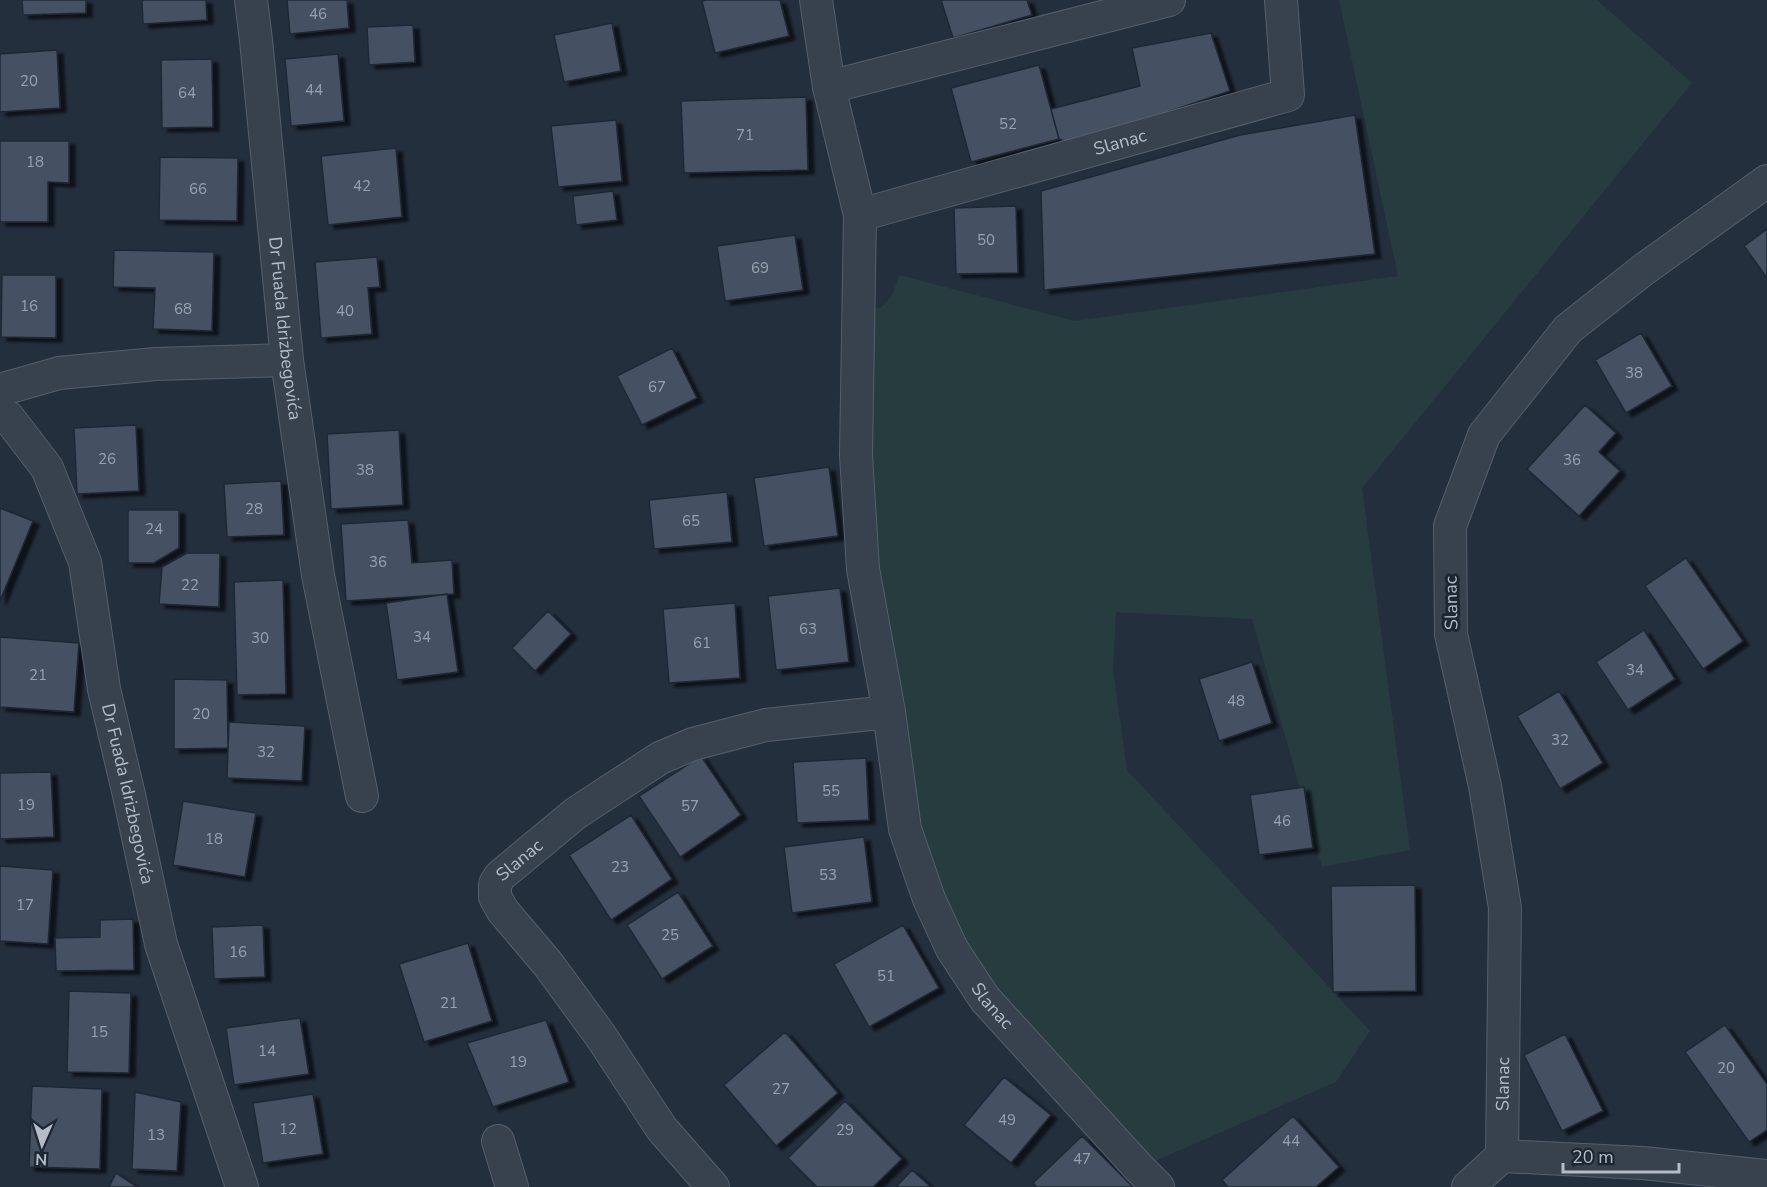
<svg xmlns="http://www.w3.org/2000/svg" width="1767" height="1187" viewBox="0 0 1767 1187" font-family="'Nunito Sans',sans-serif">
<defs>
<filter id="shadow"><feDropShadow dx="6" dy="4" stdDeviation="1.5" flood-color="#0009"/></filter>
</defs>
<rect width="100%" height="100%" fill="#242f3e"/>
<path fill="#263c3f" d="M 1339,0 L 1597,0 L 1692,83 L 1362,488 L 1410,850 L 1322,867 L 1252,619 L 1116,612 L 1113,669 L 1127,770 L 1370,1031 L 1336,1082 L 1139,1168 L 985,999 L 929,899 L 863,569 L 860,305 L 881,308 L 893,294 L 899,275 L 1075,321 L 1398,276 Z"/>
<path fill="#455162" stroke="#1f2835" stroke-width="1.5" filter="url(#shadow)" d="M 22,0 L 86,0 L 86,13 L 23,15 Z
M 142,0 L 206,0 L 207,20 L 143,24 Z
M 287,0 L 347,0 L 349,28 L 290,34 Z
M 707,0 L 780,0 L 789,36 L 715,53 L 702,1 Z
M 941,0 L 1027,0 L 1032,15 L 953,38 Z
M 612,23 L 621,71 L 564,82 L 554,35 Z
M 413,25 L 415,62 L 369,65 L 367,27 Z
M 1211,33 L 1230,91 L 1072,144 L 1059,139 L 1051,109 L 1140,86 L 1132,48 Z
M 57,50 L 60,108 L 0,112 L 0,54 Z
M 338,54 L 344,121 L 291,126 L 285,59 Z
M 212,59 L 213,127 L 162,128 L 161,60 Z
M 1039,65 L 1059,139 L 971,162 L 951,88 Z
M 806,97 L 808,170 L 684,173 L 681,101 Z
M 1355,115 L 1375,254 L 1044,290 L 1041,191 L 1240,135 Z
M 616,120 L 622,181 L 558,187 L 551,126 Z
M 0,141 L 69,141 L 69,183 L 48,182 L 48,222 L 0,222 Z
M 396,148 L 402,217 L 328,225 L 321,156 Z
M 160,157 L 238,158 L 237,221 L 159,220 Z
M 613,191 L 617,220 L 576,225 L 573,196 Z
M 1016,206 L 1018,273 L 956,274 L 954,208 Z
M 1767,229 L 1767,278 L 1744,246 Z
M 795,235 L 803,290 L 725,301 L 717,246 Z
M 114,250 L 214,252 L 212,331 L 153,329 L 155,288 L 113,287 Z
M 377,257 L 380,287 L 368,288 L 372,334 L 321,338 L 315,262 Z
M 2,275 L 56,275 L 56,338 L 1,337 Z
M 1641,333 L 1672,386 L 1626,413 L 1595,360 Z
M 672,348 L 697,398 L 642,425 L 617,376 Z
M 1585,405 L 1616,433 L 1599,452 L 1620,471 L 1579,516 L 1527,469 Z
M 136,425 L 139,491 L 77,494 L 74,428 Z
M 399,430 L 403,505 L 331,509 L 327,434 Z
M 829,467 L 838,536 L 764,546 L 754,478 Z
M 281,481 L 284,535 L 227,537 L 224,484 Z
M 727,492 L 732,542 L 654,549 L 649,500 Z
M 0,508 L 33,521 L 0,601 Z
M 128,510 L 179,510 L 179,548 L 154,563 L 128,563 Z
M 408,520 L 412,563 L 452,560 L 454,594 L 346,601 L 341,524 Z
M 187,553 L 220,553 L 219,607 L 159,604 L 162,567 Z
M 1686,558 L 1743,641 L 1703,669 L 1645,586 Z
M 283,580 L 286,694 L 237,695 L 234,582 Z
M 840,588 L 849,662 L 776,670 L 768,596 Z
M 447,594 L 458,672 L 397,680 L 386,603 Z
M 735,603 L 740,678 L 669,683 L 663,609 Z
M 548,611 L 571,634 L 535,671 L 512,648 Z
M 1644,630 L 1675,679 L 1628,710 L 1596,662 Z
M 0,637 L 79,643 L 74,712 L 0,707 Z
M 1252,662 L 1272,723 L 1219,741 L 1199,679 Z
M 174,679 L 227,680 L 228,748 L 174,749 Z
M 1559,691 L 1603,763 L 1560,789 L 1517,716 Z
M 229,722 L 305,726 L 302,781 L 227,778 Z
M 701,756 L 741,815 L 680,857 L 639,796 Z
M 866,758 L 869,820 L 797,823 L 793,762 Z
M 51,772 L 54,837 L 0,839 L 0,773 Z
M 1304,787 L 1313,848 L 1259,855 L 1250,795 Z
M 183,801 L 256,813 L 245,877 L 173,865 Z
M 631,815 L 672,879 L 611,920 L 569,855 Z
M 864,837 L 872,902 L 792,913 L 784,847 Z
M 0,866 L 53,870 L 48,944 L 0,941 Z
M 1415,885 L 1416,991 L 1333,992 L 1331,886 Z
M 678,892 L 713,946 L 662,979 L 627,925 Z
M 133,919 L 134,970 L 56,971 L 55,938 L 100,937 L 100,920 Z
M 263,925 L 265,977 L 214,979 L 212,927 Z
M 903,925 L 939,988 L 869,1027 L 834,964 Z
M 468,943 L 492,1021 L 424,1042 L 399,964 Z
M 69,991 L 131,993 L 129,1073 L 67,1072 Z
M 300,1018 L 309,1074 L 234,1085 L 226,1028 Z
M 546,1020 L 569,1082 L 493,1107 L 467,1043 Z
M 1725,1025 L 1767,1084 L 1767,1130 L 1749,1142 L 1685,1052 Z
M 785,1032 L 838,1093 L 776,1146 L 724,1085 Z
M 1565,1034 L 1603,1111 L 1562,1131 L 1524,1055 Z
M 1004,1077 L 1051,1115 L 1011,1163 L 964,1125 Z
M 32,1086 L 102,1089 L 100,1169 L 29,1167 Z
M 135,1092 L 181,1102 L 177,1171 L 132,1169 Z
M 313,1094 L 323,1154 L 263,1163 L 253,1103 Z
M 845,1101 L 902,1159 L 873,1187 L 817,1187 L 788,1158 Z
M 1293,1116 L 1339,1167 L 1316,1187 L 1228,1187 L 1222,1180 Z
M 1082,1136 L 1133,1187 L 1037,1187 L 1033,1183 Z
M 912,1170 L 931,1187 L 896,1187 Z
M 116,1173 L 137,1187 L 109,1187 Z"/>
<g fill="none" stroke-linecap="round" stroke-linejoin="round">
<g stroke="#565f6c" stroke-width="34">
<g id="street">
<path id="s1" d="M 251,0 L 256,40 L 287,360 L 318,575 L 362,796"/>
<path id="s2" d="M 816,0 L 829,87 L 860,215 L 856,455 L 863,569 L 889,712 L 905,829 L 929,899 L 952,949 L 985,999 L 1139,1168 L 1158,1187"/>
<path d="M 829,87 L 1169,0"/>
<path id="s3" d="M 860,215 L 1288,95 L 1281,0"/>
<path d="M 0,390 L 59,373 L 156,364 L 287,360"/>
<path id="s4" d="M 0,414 L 8,417 L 47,468 L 85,562 L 104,689 L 129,795 L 161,944 L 242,1187"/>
<path d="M 498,1141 L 512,1187"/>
<path d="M 1502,1156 L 1643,1163 L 1767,1176"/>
<path id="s5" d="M 713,1187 L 662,1129 L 600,1035 L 548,964 L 503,911 L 495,897 L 495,884 L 500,876 L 576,813 L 660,758 L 693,744 L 766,725 L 889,712"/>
<path id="s6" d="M 1468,1187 L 1502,1156 L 1505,908 L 1485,786 L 1451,634 L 1450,526 L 1484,435 L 1568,329 L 1643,270 L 1767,181"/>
</g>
</g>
<use href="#street" stroke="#38414e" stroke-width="32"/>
</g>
<g text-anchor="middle" stroke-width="6" stroke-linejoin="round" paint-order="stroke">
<g font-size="15" fill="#98a1af">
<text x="318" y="19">46</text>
<text x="29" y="86">20</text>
<text x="314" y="95">44</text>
<text x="187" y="98">64</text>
<text x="1008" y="129">52</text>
<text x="745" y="140">71</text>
<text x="35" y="167">18</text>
<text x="362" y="191">42</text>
<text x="198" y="194">66</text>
<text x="986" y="245">50</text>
<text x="760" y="273">69</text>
<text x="29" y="311">16</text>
<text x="183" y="314">68</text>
<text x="345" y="316">40</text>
<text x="1634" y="378">38</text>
<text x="657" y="392">67</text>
<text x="107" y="464">26</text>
<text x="1572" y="465">36</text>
<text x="365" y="475">38</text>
<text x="254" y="514">28</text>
<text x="691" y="526">65</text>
<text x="154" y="534">24</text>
<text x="378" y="567">36</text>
<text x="190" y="590">22</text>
<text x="808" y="634">63</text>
<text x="422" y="642">34</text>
<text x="260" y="643">30</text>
<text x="702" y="648">61</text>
<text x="1635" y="675">34</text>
<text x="38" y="680">21</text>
<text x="1236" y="706">48</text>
<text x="201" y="719">20</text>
<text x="1560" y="745">32</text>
<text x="266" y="757">32</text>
<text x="831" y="796">55</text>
<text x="26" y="810">19</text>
<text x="690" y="811">57</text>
<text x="1282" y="826">46</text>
<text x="214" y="844">18</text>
<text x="620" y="872">23</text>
<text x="828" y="880">53</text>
<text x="25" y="910">17</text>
<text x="670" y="940">25</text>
<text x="238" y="957">16</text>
<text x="886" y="981">51</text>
<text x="449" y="1008">21</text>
<text x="99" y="1037">15</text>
<text x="267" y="1056">14</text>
<text x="518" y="1067">19</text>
<text x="1726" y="1073">20</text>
<text x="781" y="1094">27</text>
<text x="1007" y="1125">49</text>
<text x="288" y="1134">12</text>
<text x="845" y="1135">29</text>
<text x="156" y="1140">13</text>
<text x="1291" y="1146">44</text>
<text x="1082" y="1164">47</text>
</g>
<g font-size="18" fill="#b4bcc9" stroke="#1d2633">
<text dy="6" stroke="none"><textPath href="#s3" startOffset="270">Slanac</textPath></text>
<text dy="6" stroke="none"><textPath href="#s1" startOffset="330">Dr Fuada Idrizbegovića</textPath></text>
<text transform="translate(1451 603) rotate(-91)" y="6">Slanac</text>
<text dy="6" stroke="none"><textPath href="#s4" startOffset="410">Dr Fuada Idrizbegovića</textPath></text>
<text dy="6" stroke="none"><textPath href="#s5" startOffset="411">Slanac</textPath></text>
<text dy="6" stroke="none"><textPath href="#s2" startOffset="1036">Slanac</textPath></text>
<text dy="6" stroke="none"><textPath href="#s6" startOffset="118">Slanac</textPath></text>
</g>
</g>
<g transform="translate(42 1145) rotate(183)" stroke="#1d2633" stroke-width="4.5" paint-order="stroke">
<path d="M0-4.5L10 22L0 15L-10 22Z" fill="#b4bcc9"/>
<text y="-9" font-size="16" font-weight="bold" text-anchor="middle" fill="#b4bcc9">N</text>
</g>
<path d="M1563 1163v9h116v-9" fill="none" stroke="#b4bcc9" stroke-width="3"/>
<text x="1572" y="1163" font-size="18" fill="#b4bcc9" stroke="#1d2633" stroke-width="4.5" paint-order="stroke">20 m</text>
</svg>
